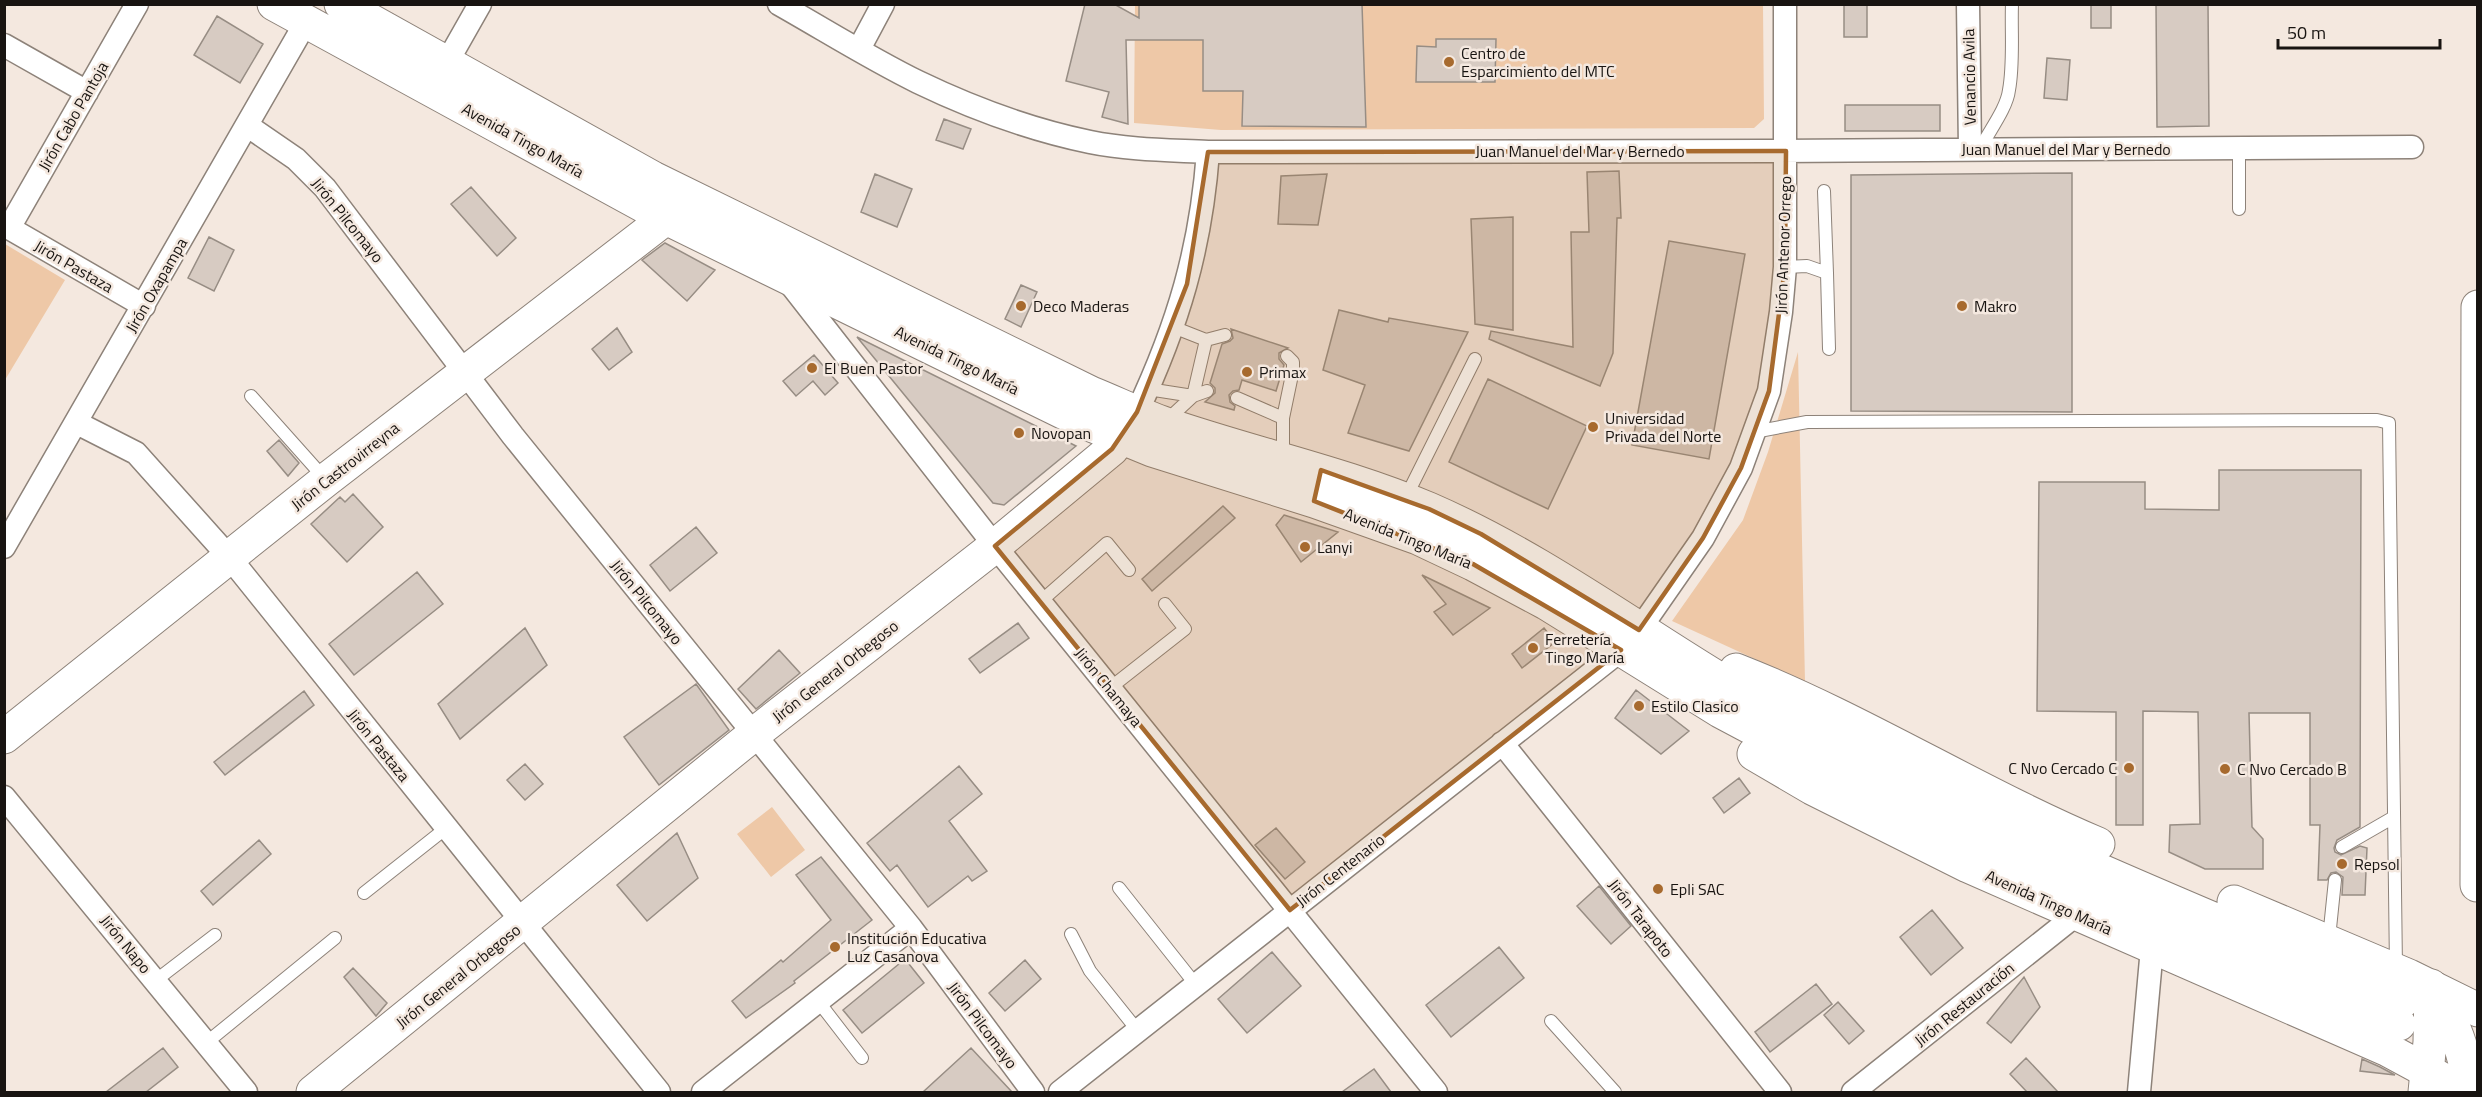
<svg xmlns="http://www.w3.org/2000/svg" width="2482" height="1097" viewBox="0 0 2482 1097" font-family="'Titillium Web',sans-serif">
<rect width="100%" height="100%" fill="#f4e8df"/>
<path fill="#eec8a7" d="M 1135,5 L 1763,5 L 1764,119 L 1754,128 L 1221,130 L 1134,123 Z
M 5,244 L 65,280 L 5,380 Z
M 1798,352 L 1805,682 L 1672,621 L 1743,520 L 1768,452 Z
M 772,807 L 805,850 L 771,877 L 737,834 Z"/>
<path fill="#d7cbc2" stroke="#978d84" stroke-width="1.5" d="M 1085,4 L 1114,4 L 1139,18 L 1139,4 L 1362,4 L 1366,127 L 1242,126 L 1243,91 L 1203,91 L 1203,40 L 1126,40 L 1128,124 L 1102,117 L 1109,92 L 1066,81 Z
M 1844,4 L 1867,4 L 1867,37 L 1844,37 Z
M 2091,4 L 2111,4 L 2111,28 L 2091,28 Z
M 2156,4 L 2208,4 L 2209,126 L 2157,127 Z
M 217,16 L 263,44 L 240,83 L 194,55 Z
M 1436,39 L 1496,39 L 1495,82 L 1416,82 L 1417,46 L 1436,47 Z
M 2047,58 L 2070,60 L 2067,100 L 2044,98 Z
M 1845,105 L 1940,105 L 1940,131 L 1845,131 Z
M 944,119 L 971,129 L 963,149 L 936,140 Z
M 1619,171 L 1621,218 L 1617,218 L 1613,353 L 1600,386 L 1489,339 L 1491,331 L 1573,347 L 1571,232 L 1589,232 L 1587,172 Z
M 2072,173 L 2072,412 L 1851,411 L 1851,175 Z
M 875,174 L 912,189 L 897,227 L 861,212 Z
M 1327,174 L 1318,225 L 1278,224 L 1281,176 Z
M 471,187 L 516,238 L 497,256 L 451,204 Z
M 1513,217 L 1513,330 L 1475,324 L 1471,219 Z
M 209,237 L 234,250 L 214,291 L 188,278 Z
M 1669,241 L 1745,254 L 1709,459 L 1632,445 Z
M 665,243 L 715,270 L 687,301 L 642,260 Z
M 1021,285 L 1037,292 L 1021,327 L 1005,319 Z
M 1339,310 L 1388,322 L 1389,318 L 1468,332 L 1409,451 L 1348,433 L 1365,385 L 1323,370 Z
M 617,328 L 632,352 L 609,370 L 592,349 Z
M 1231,329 L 1288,348 L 1279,353 L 1279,359 L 1284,365 L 1276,391 L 1242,380 L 1239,390 L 1233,391 L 1229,395 L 1230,402 L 1235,406 L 1234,410 L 1205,402 L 1215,393 L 1215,388 L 1210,383 L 1222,344 L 1230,341 L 1233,338 Z
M 857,337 L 1076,446 L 1004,505 L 993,503 Z
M 814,355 L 838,383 L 825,395 L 813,381 L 796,396 L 783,381 Z
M 1488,379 L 1587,426 L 1548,509 L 1449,462 Z
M 279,440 L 299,463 L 288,476 L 267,451 Z
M 2219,470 L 2361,470 L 2360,827 L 2337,840 L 2334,848 L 2335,852 L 2341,855 L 2360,846 L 2367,848 L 2365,895 L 2342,895 L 2343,877 L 2336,872 L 2331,873 L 2327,880 L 2318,880 L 2320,825 L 2310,825 L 2310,713 L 2249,713 L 2252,827 L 2263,839 L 2263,869 L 2205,869 L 2169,852 L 2170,825 L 2200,824 L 2198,712 L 2143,711 L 2143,825 L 2116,825 L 2116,712 L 2037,711 L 2039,482 L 2145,482 L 2145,509 L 2219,510 Z
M 353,494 L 383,527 L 347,562 L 311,524 L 340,497 L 345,502 Z
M 1223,506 L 1235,518 L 1152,591 L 1142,579 Z
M 1284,515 L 1338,532 L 1301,562 L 1276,525 Z
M 696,527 L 717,553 L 670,591 L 650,565 Z
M 417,572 L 443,604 L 354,675 L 329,644 Z
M 1422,575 L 1490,608 L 1453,635 L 1434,612 L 1446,604 Z
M 1018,623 L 1029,638 L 980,673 L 969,659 Z
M 525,628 L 547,665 L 460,739 L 438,704 Z
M 1544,628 L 1555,642 L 1522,668 L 1512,654 Z
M 779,650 L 800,673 L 756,709 L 738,689 Z
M 696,684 L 729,730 L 659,785 L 624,737 Z
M 1636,690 L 1689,731 L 1661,754 L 1615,718 Z
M 304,691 L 314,705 L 225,775 L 214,762 Z
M 525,764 L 543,784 L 525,800 L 507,780 Z
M 959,766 L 982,794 L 949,821 L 987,871 L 972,881 L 968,876 L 928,907 L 897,865 L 890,871 L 867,843 Z
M 1739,778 L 1750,793 L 1724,813 L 1713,798 Z
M 1276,828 L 1305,862 L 1285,879 L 1255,845 Z
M 677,833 L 698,878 L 647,921 L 617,885 Z
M 259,840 L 271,854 L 213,905 L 201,891 Z
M 821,857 L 872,920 L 794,981 L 795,983 L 746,1018 L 732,1001 L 781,960 L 783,962 L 831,920 L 796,875 Z
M 1599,886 L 1631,926 L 1611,944 L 1577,906 Z
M 1932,910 L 1963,948 L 1931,975 L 1900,937 Z
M 1499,947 L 1524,978 L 1451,1037 L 1426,1005 Z
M 1272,952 L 1301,986 L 1247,1033 L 1218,999 Z
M 905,959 L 924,983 L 862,1033 L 843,1010 Z
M 1025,960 L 1041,979 L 1005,1011 L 989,993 Z
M 353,968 L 387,1003 L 376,1016 L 344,977 Z
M 2024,977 L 2040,1007 L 2011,1043 L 1987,1023 Z
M 1816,984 L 1832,1004 L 1770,1052 L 1755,1032 Z
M 1838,1002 L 1864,1031 L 1849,1044 L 1824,1015 Z
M 163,1048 L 178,1067 L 146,1092 L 106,1092 Z
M 971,1048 L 1012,1092 L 923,1092 Z
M 2026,1058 L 2058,1092 L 2027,1092 L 2010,1074 Z
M 2362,1059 L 2380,1067 L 2395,1075 L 2360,1071 Z
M 1374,1069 L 1391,1092 L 1342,1092 Z"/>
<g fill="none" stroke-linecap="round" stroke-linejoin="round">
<g stroke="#8d8279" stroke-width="14">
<path id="lane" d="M 2239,148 L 2239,209
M 1980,149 C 1989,131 2007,108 2009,90 C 2014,63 2011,32 2012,4
M 1824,191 L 1827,273
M 1785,267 L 1807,266 L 1827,273 L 1829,349
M 1173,327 L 1206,340 L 1225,335
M 1148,389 L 1193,396 L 1206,340
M 251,396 L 326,480
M 1237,398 L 1283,418
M 1165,422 L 1193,396 L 1207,391
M 1754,432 L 1807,422 L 2377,420 L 2389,423 L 2396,968
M 1283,457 L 1283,418 L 1293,370 L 1293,362 L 1287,356
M 1406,497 L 1475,359
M 1040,602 L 1107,543 L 1129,570
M 1110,688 L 1185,629 L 1165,604
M 2342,847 L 2394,817
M 1119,888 L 1196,985
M 364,893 L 445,829
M 1071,934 L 1090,971 L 1138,1031
M 2329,938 L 2335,880
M 155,981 L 215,935
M 818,1001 L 862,1058
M 1551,1021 L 1615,1092
M 206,1043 L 335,938"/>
</g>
<g stroke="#8d8279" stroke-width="25">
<path id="street" d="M 779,4 C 825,30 871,59 918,82 C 972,108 1032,130 1090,142 C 1129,150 1169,150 1208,152 L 1767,151 L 2412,147
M 1968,4 L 1970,149
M 4,45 L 87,92
M 859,49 L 883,4
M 446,64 L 480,4
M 248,126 L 296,159 L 325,188 L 513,436 L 911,928 L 1033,1092
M 4,225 L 144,306
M 9,228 L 137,4
M 788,281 L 995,546 L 1436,1092
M 1137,412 C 1178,325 1201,248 1208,152
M 77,423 L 136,453 L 230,558 L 659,1092
M 4,547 L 306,22
M 1639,630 L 1703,538 L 1741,468 L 1769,391 L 1781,312 L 1785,267 L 1785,4
M 1502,743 L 1780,1092
M 4,797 L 246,1092
M 703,1092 L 911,928
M 1060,1092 L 1621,650
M 1853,1092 L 2076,915
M 2139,1092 L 2152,948"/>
</g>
<g stroke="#8d8279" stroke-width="35">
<path id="secondary" d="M 274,4 L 666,218 L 1079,420 L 1152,450 L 1314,501 L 1418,538 L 1473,564 L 1546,603 L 1720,711 L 1893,803 L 2080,889 L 2399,1024
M 341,4 L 653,178 L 1091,393 C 1116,403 1140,415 1166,424 C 1253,454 1344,473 1429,509 C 1556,564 1666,653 1787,719 C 1985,828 2197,911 2404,1000
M 1736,670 C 1861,719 1975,792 2098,844
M 4,737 L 326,480 L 666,218 L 674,201
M 1754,754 L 1812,788 L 1968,866 L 2388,1050 L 2466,1092
M 2234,902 L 2409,976 L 2478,1010
M 313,1092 L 754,734 L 995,546 L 1112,449 L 1132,421"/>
</g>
<g stroke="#8d8279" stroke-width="35">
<path id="primary" d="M 2477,885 L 2478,307
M 2431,986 C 2455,1022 2464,1051 2471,1092
M 2425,1092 L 2430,1042 L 2431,986"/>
</g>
<use href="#lane" stroke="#fff" stroke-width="12"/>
<use href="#street" stroke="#fff" stroke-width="22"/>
<use href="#secondary" stroke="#fff" stroke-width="33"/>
<use href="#primary" stroke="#fff" stroke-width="33"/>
</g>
<path fill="#a76a2e" fill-opacity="0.2" stroke="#a76a2e" stroke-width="4.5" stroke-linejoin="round" d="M 1786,151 L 1785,267 L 1769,391 L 1741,468 L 1703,538 L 1639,630 L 1481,534 L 1429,509 L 1321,470 L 1314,501 L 1473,564 L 1621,650 L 1290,910 L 995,546 L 1112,449 L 1137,412 L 1187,284 L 1208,152 Z"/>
<g fill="#a76a2e" stroke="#f4e8df" stroke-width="2">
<circle cx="1449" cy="62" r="6"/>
<circle cx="1021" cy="306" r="6"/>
<circle cx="1962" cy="306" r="6"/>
<circle cx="812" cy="368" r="6"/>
<circle cx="1247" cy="372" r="6"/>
<circle cx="1593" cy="427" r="6"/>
<circle cx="1019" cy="433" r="6"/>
<circle cx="1305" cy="547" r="6"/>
<circle cx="1533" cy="648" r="6"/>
<circle cx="1639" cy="706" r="6"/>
<circle cx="2129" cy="768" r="6"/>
<circle cx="2225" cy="769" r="6"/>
<circle cx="2342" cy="864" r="6"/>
<circle cx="1658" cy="889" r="6"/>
<circle cx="835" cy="947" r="6"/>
</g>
<g text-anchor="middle" stroke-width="5" stroke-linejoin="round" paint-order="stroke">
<g font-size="16" fill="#181411" stroke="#f4e8df" text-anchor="start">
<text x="1461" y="59">Centro de<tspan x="1461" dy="18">Esparcimiento del MTC</tspan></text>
<text x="1033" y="312">Deco Maderas</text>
<text x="1974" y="312">Makro</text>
<text x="824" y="374">El Buen Pastor</text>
<text x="1259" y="378">Primax</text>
<text x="1605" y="424">Universidad<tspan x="1605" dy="18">Privada del Norte</tspan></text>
<text x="1031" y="439">Novopan</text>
<text x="1317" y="553">Lanyi</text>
<text x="1545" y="645">Ferretería<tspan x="1545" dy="18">Tingo María</tspan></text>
<text x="1651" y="712">Estilo Clasico</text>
<text x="2117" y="774" text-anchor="end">C Nvo Cercado C</text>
<text x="2237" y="775">C Nvo Cercado B</text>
<text x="2354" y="870">Repsol</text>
<text x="1670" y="895">Epli SAC</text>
<text x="847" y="944">Institución Educativa<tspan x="847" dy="18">Luz Casanova</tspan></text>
</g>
<g font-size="16" fill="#181411" stroke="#f4e8df">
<text transform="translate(1969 77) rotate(-91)" y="6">Venancio Avila</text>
<text transform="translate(73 116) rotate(-60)" y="6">Jirón Cabo Pantoja</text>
<text transform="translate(523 140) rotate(29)" y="6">Avenida Tingo María</text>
<text x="2066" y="155">Juan Manuel del Mar y Bernedo</text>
<text x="1580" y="157">Juan Manuel del Mar y Bernedo</text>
<text transform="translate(348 220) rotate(51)" y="6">Jirón Pilcomayo</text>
<text transform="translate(1783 245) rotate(-88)" y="6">Jirón Antenor Orrego</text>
<text transform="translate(74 266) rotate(30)" y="6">Jirón Pastaza</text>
<text transform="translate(156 285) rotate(-60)" y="6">Jirón Oxapampa</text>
<text transform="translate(957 360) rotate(26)" y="6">Avenida Tingo María</text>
<text transform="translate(345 466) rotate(-38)" y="6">Jirón Castrovirreyna</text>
<text transform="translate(1408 538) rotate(22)" y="6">Avenida Tingo María</text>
<text transform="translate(647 602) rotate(51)" y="6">Jirón Pilcomayo</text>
<text transform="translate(835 671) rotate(-38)" y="6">Jirón General Orbegoso</text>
<text transform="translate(1109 687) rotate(51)" y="6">Jirón Chamaya</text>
<text transform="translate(379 745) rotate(51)" y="6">Jirón Pastaza</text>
<text transform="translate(1340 870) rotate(-38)" y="6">Jirón Centenario</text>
<text transform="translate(2049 902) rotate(24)" y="6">Avenida Tingo María</text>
<text transform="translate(1641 918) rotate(52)" y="6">Jirón Tarapoto</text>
<text transform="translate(126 944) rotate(51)" y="6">Jirón Napo</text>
<text transform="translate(458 976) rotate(-39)" y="6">Jirón General Orbegoso</text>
<text transform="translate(1964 1004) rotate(-39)" y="6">Jirón Restauración</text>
<text transform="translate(983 1025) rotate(53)" y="6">Jirón Pilcomayo</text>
</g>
</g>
<rect width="2482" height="1097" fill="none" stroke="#181411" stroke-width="12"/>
<path d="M2278 39v9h162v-9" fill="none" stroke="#181411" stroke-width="3"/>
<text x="2287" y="39" font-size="18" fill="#181411" stroke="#f4e8df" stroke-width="4.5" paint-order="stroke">50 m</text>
</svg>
